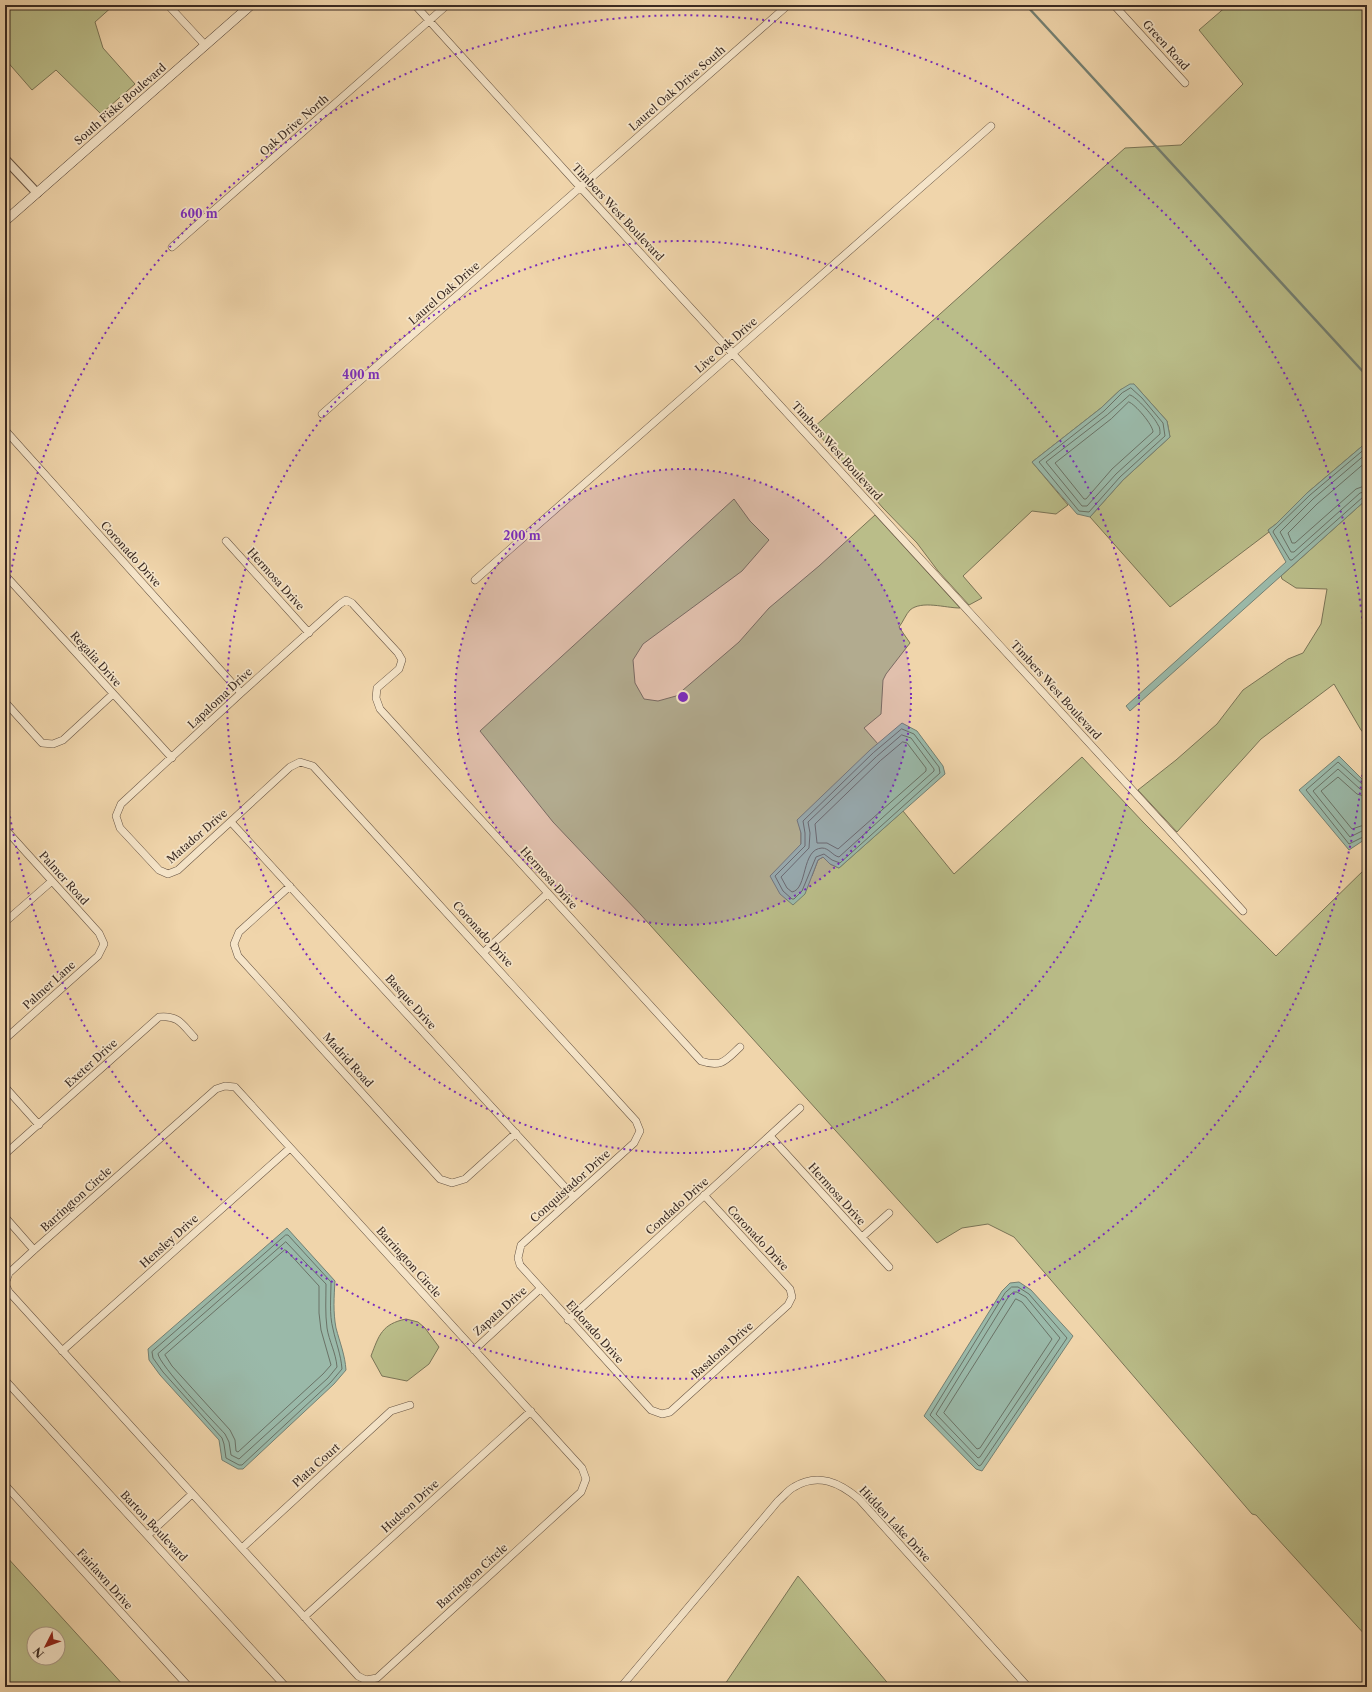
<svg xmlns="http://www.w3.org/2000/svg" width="1372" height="1692" viewBox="0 0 1372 1692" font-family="'Libre Caslon Text',serif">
<rect width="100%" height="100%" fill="#f0d5ab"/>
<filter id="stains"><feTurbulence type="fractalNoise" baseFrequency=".005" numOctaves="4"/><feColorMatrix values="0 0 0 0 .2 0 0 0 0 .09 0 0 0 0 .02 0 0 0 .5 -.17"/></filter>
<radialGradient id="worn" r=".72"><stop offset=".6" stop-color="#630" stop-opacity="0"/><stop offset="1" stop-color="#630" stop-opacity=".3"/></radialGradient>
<path fill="#babd89" stroke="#7a7456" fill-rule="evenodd" d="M 5,5 L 114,5 L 95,22 L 103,48 L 135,84 L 101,114 L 56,70 L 32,90 L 5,59 Z
M 1228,5 L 1367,5 L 1367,442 L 1307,493 L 1276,524 L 1268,530 L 1269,532 L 1170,607 L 1090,517 L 1123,480 L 1170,437 L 1167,421 L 1134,384 L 1120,390 L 1101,408 L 1032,462 L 1068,505 L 1056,514 L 1032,511 L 963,576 L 982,598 L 969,605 L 938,571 L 917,543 L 883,508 L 813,428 L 1125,148 L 1181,145 L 1243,84 L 1199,30 Z
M 734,499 L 750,521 L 769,540 L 742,571 L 643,644 L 633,660 L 635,683 L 644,699 L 658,701 L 676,696 L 739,642 L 769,608 L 819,566 L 875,515 L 960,608 C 945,608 922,600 910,610 C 906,614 903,622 899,627 L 910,643 L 886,674 L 883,680 L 881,714 L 864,728 L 878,744 L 798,820 L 801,833 L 801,844 L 812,876 L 818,860 L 823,857 L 830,864 L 839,868 L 903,811 L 954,874 L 1082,757 L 1143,822 L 1276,956 L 1367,867 L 1367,1637 L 1256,1515 L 1252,1514 L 1014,1237 L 988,1224 L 962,1228 L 937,1243 L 641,915 L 553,822 L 480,731 Z
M 1367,499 L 1367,737 L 1361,730 L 1334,684 L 1261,739 L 1177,832 L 1138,790 L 1176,760 L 1217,724 L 1243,690 L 1288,659 L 1303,653 L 1321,624 L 1327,589 L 1296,588 L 1282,579 L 1281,576 Z
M 406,1319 L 418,1322 L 425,1328 L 439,1347 L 429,1364 L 407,1381 L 382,1376 L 371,1356 C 379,1335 382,1324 406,1319 Z
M 5,1555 L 125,1687 L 5,1687 ZM 34,1634 L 58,1634 L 58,1658 L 34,1658 Z
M 798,1576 L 891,1687 L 723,1687 Z"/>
<path fill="#9ab9a9" stroke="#748073" d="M 1130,384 L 1134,384 L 1167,421 L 1170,437 L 1123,480 L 1090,517 L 1077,514 L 1032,462 L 1101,408 L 1120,390 Z
M 1367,442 L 1367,499 L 1130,711 L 1126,706 L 1286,562 L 1268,530 L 1276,524 L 1307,493 Z
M 902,723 L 917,731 L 943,766 L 945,774 L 839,868 L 830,864 L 823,857 L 818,860 L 805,894 L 793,905 L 780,894 L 770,876 L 801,844 L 801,833 L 797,820 L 870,750 Z
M 1339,756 L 1367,784 L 1367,838 L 1349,850 L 1299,790 Z
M 287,1228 L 335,1281 C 334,1297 333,1312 336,1328 C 340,1343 345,1355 346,1370 L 334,1384 L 243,1469 L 238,1469 L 222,1460 L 219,1440 L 160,1375 L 149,1360 L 148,1349 Z
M 1019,1282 L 1031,1290 L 1073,1336 L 982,1471 L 976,1469 L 924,1416 L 1002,1291 L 1010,1283 Z"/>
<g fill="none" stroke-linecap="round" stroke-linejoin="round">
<path stroke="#6a7266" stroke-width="1" d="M 1131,388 L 1142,398 L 1163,423 L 1165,436 L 1120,477 L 1089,512 L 1079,511 L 1039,462 L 1104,411 L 1122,393 Z
M 1130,395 C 1136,396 1155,418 1158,425 C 1160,427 1160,431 1160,434 L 1116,474 L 1087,506 L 1082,506 L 1046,462 L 1107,415 Z
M 1129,402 C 1135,404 1153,425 1153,432 L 1112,469 L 1086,499 L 1084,499 L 1055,463 L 1111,419 Z
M 1367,447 L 1310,495 L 1274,530 L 1273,532 L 1290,560 L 1292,560 L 1363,497 L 1367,496
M 1367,453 L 1313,499 L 1280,532 L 1291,552 L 1294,552 L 1360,493 L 1367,491
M 1367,461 L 1317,504 L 1288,533 L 1292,543 L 1295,543 L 1356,489 L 1367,485
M 902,729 L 914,734 L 939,767 L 940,773 L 840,863 L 832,860 L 824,854 L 816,857 L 802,891 L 794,899 L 792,899 L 783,891 L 775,876 L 805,846 L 805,833 L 803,821 L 873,753 Z
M 902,735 L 911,738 L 934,769 L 934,771 L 839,857 C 833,856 829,848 822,848 C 801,849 808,889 792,892 L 787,888 L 781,877 L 809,848 L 810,833 L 808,822 L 876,757 Z
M 903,742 L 907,743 L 926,768 L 926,771 L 838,849 L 827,843 L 817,843 L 815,824 L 880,761 Z
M 1367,786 L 1363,785 L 1338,762 L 1306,790 L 1349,844 L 1367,835
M 1367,791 L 1360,789 L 1338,769 L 1313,791 L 1350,837 L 1362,831 L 1367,830
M 1367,797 L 1357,794 L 1338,777 L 1321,791 L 1352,829 L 1367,824
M 286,1235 L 288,1235 L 331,1282 C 331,1298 329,1314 333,1329 C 336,1343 341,1355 342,1369 L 331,1382 L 242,1465 L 239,1465 L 226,1458 L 224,1444 L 222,1438 L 163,1372 L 153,1358 L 152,1352 Z
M 286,1242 L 326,1284 C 326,1299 325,1313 327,1328 C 329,1341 336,1353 337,1367 L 328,1378 L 239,1459 L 231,1455 L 229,1442 L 225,1434 C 214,1422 159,1365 158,1354 Z
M 285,1250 L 287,1251 L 319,1286 L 319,1313 L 321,1330 L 331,1365 L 323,1374 L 238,1452 L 236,1451 L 235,1440 L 230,1430 L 172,1366 L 165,1355 Z
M 1012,1287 L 1018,1287 L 1029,1294 L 1067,1338 L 981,1465 L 979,1466 L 930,1415 L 1005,1293 Z
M 1014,1292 L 1017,1292 L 1026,1297 L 1060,1338 L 980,1457 L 978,1458 L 936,1414 L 1009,1296 Z
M 1016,1299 L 1022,1302 L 1052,1339 L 980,1448 L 977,1449 L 944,1413 Z"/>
<path stroke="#748073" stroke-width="2.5" d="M 1026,5 L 1367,376"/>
<g stroke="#685544" stroke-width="8">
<path id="minor" d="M 168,5 L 205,45
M 415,5 L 580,187 L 1243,911
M 1114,5 L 1185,83
M 172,247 L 447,5
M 322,414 L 788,5
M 5,430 L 241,693
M 226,541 L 309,633
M 5,575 L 172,758
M 475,580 L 991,126
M 5,702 L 42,743 L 53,744 L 63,740 L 113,694
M 231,822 L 574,1197
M 5,829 L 99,933 L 104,944 L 98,956 L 5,1039
M 290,886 L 239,932 L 234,944 L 238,956 L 440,1179 L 452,1183 L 465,1179 L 516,1133
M 5,922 L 52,881
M 484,952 L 548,893
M 225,1086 L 235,1087 L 582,1468 L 586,1479 L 581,1492 L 377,1678 L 366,1680 L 358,1676 L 9,1292 L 5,1284 L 9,1273 L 34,1250 L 216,1089 Z
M 5,1087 L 39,1125
M 770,1136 L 889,1267
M 5,1154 L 159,1017 C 178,1015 182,1024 194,1037
M 704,1195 L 790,1289 L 792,1297 L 788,1305 L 670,1412 L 662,1414 L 651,1410 L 520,1265 L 518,1258 L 521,1245 L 634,1143 L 640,1131 L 636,1121 L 313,766 L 300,762 L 290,767 L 178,870 L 168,874 L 159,870 L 120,828 L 116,816 L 121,804 L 241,693 L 340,604 L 346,600 L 352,603 L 398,653 L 402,660 L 399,669 L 377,688 L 376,698 L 380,709 L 701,1061 C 722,1068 726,1060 740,1047
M 5,1217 L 34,1250
M 862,1237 L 889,1213
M 568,1320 L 800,1108
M 474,1350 L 540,1289
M 62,1351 L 290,1148
M 5,1380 L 286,1687
M 5,1485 L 189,1687
M 148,1535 L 192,1494
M 242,1548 L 391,1411 L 410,1405
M 304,1617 L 531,1411
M 621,1687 L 778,1501 C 783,1497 788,1490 794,1487 C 818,1472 840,1483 859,1499 L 1028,1687"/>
</g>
<g stroke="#685544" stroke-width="10">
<path id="tertiary" d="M 5,159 L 37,193"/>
</g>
<g stroke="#3a2a22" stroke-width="10">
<path id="secondary" d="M 5,221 L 251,5"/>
</g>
<use href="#minor" stroke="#f5e4c8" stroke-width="7"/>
<use href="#tertiary" stroke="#f5e4c8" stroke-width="8"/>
<use href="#secondary" stroke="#f5e4c8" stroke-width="9"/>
</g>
<circle cx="683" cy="697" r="228" fill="#7b2cbf" fill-opacity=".12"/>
<g fill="none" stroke="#7b2cbf" stroke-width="2" stroke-dasharray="2 4">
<circle cx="683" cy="697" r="228"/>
<circle cx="683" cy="697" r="456"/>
<path d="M1367 703A684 684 0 0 1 6 792M6 602A684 684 0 0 1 1367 691"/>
</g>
<g text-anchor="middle" stroke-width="3.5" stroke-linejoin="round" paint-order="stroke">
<g font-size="11" fill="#3a2a22" stroke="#f5e4c8">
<text transform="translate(1166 45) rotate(48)" y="4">Green Road</text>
<text transform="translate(677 88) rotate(-41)" y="4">Laurel Oak Drive South</text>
<text transform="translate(120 104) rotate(-41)" y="4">South Fiske Boulevard</text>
<text transform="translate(294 125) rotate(-41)" y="4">Oak Drive North</text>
<text transform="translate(618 212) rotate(47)" y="4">Timbers West Boulevard</text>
<text transform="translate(444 293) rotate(-41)" y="4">Laurel Oak Drive</text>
<text transform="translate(726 345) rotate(-41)" y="4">Live Oak Drive</text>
<text transform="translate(837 451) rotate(48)" y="4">Timbers West Boulevard</text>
<text transform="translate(131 554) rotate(48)" y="4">Coronado Drive</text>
<text transform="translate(276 579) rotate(48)" y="4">Hermosa Drive</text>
<text transform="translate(96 659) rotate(48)" y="4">Regalia Drive</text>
<text transform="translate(1056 690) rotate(48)" y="4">Timbers West Boulevard</text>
<text transform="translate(220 698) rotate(-43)" y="4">Lapaloma Drive</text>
<text transform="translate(197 836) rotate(-41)" y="4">Matador Drive</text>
<text transform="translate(64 878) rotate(48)" y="4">Palmer Road</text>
<text transform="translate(549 878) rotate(48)" y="4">Hermosa Drive</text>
<text transform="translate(483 934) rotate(48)" y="4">Coronado Drive</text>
<text transform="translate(49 985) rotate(-42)" y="4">Palmer Lane</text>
<text transform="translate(411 1002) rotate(48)" y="4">Basque Drive</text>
<text transform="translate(348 1060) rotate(48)" y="4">Madrid Road</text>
<text transform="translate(91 1063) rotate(-42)" y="4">Exeter Drive</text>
<text transform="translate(570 1186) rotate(-42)" y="4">Conquistador Drive</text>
<text transform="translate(837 1194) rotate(48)" y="4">Hermosa Drive</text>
<text transform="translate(76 1199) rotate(-42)" y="4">Barrington Circle</text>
<text transform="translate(677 1206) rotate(-42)" y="4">Condado Drive</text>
<text transform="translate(758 1238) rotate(47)" y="4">Coronado Drive</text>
<text transform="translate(169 1241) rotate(-42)" y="4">Hensley Drive</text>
<text transform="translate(409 1262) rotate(48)" y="4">Barrington Circle</text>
<text transform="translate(500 1311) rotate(-42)" y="4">Zapata Drive</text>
<text transform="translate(595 1332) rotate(48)" y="4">Eldorado Drive</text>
<text transform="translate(722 1350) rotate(-42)" y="4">Basalona Drive</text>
<text transform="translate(316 1465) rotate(-42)" y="4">Plata Court</text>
<text transform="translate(410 1506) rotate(-42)" y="4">Hudson Drive</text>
<text transform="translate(895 1524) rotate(47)" y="4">Hidden Lake Drive</text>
<text transform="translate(154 1526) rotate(47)" y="4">Barton Boulevard</text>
<text transform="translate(472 1576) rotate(-42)" y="4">Barrington Circle</text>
<text transform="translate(105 1579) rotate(48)" y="4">Fairlawn Drive</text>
</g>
</g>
<circle cx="683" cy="697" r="6" fill="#7b2cbf" stroke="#f5e4c8" stroke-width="2"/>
<g font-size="12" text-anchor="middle" font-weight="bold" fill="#7b2cbf" stroke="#f5e4c8" stroke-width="3.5" stroke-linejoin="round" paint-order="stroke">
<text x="199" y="218">600 m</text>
<text x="361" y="379">400 m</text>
<text x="522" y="540">200 m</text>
</g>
<rect width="1372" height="1692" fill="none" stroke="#f0d5ab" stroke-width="20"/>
<rect x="6" y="6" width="1360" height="1680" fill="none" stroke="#3a2a22" stroke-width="2"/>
<rect x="10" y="10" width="1352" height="1672" fill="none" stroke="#3a2a22"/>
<g transform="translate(46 1646) rotate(228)"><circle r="19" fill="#f5e4c8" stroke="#aa9a86"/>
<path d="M0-3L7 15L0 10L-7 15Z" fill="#8f2418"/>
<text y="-6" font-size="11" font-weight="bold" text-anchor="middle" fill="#3a2a22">N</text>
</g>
<rect width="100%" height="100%" filter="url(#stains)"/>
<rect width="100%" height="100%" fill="url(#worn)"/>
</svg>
